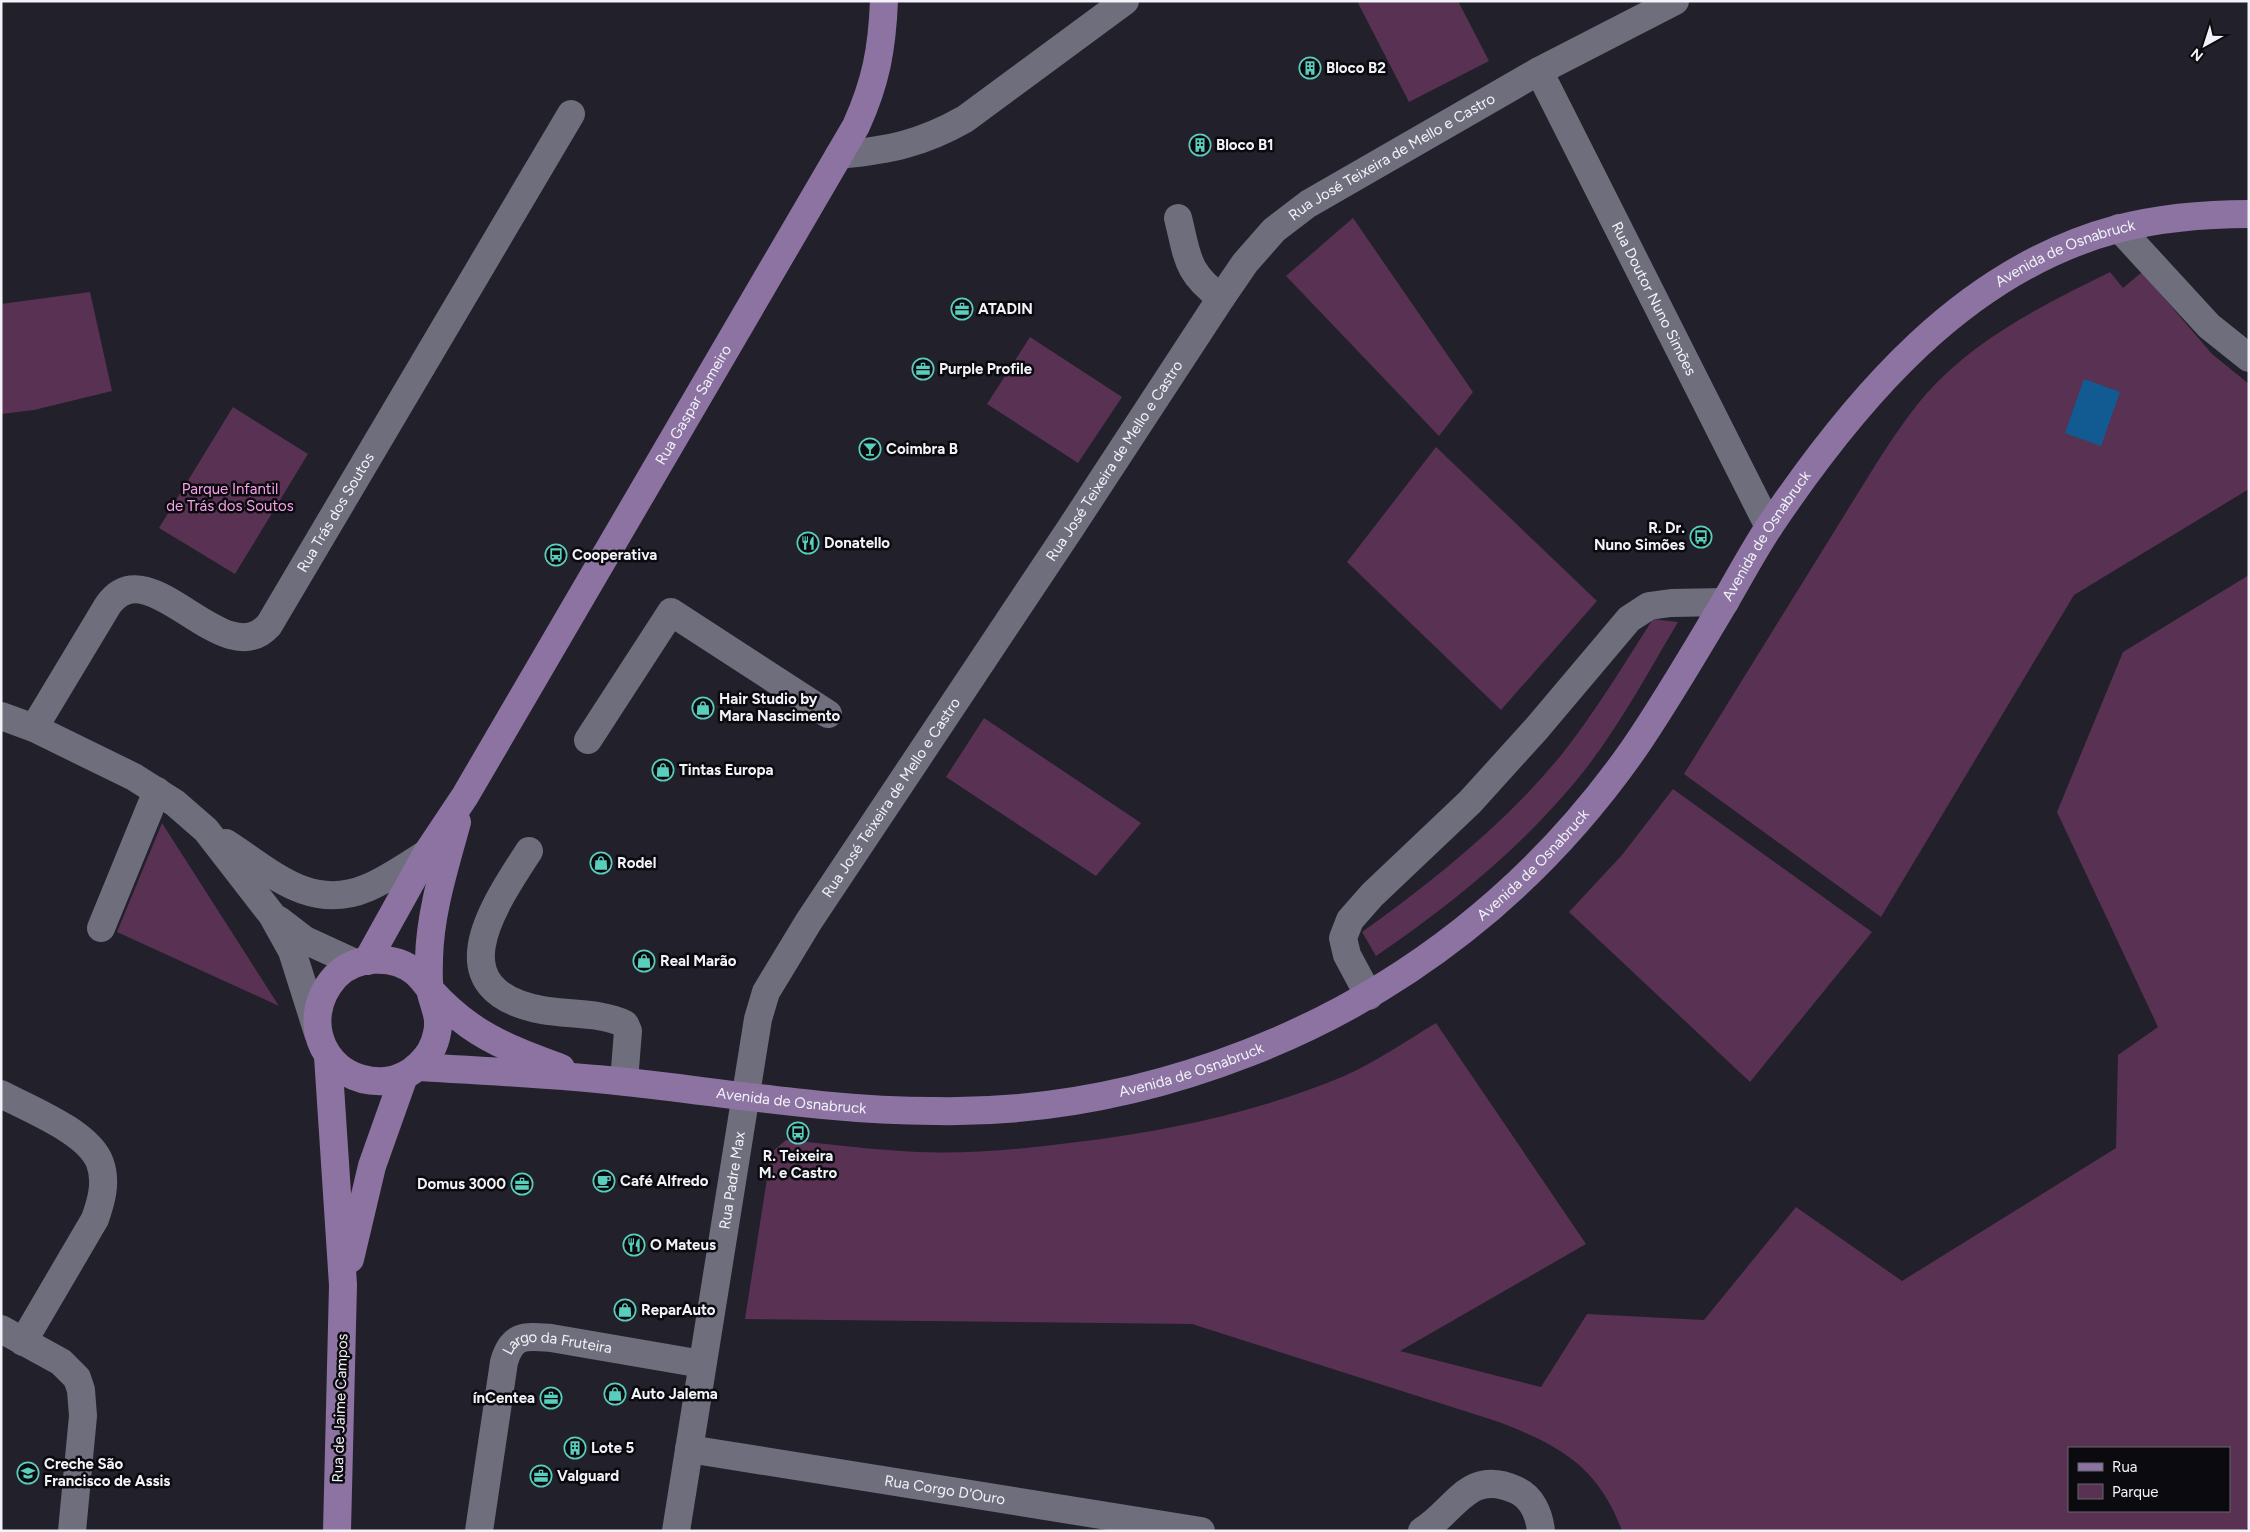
<svg xmlns="http://www.w3.org/2000/svg" width="2250" height="1532" viewBox="0 0 2250 1532" font-family="Figtree,sans-serif">
<rect width="100%" height="100%" fill="#21202b"/>
<path fill="#593153" fill-rule="evenodd" d="M 1357,1 L 1458,1 L 1489,61 L 1409,102 Z
M 1353,218 L 1473,392 L 1439,436 L 1286,276 Z
M 2110,272 L 2123,288 L 2142,272 L 2212,354 L 2249,384 L 2249,489 L 2074,595 L 1881,917 L 1684,774 L 1876,464 C 1892,439 1908,415 1927,393 C 1976,338 2045,304 2110,272 Z
M 90,292 L 112,391 L 34,410 L 1,414 L 1,304 Z
M 1030,337 L 1122,397 L 1078,463 L 987,404 Z
M 233,407 L 308,454 L 235,574 L 159,528 Z
M 1436,447 L 1597,601 L 1501,710 L 1347,562 Z
M 2249,575 L 2249,1526 L 2244,1531 L 1622,1531 C 1598,1466 1560,1446 1499,1422 L 1192,1324 L 745,1319 L 771,1153 L 786,1140 C 830,1144 874,1150 918,1152 C 971,1154 1024,1149 1077,1142 C 1167,1131 1259,1112 1344,1076 C 1376,1062 1406,1041 1436,1023 L 1586,1244 L 1400,1351 L 1541,1387 L 1587,1314 L 1704,1320 L 1796,1207 L 1902,1281 L 2116,1148 L 2118,1055 L 2158,1027 L 2057,812 L 2123,652 ZM 2069,1448 L 2229,1448 L 2229,1511 L 2069,1511 Z
M 1653,619 L 1678,622 C 1643,681 1610,744 1563,796 C 1509,858 1444,910 1376,956 L 1362,932 C 1434,880 1506,823 1562,754 C 1596,711 1624,664 1653,619 Z
M 984,718 L 1141,823 L 1096,876 L 946,777 Z
M 1673,789 L 1872,932 L 1750,1082 L 1569,912 L 1622,855 Z
M 162,823 L 279,1006 L 117,932 Z"/>
<path fill="#125b92" d="M 2084,379 L 2120,392 L 2101,446 L 2065,433 Z"/>
<g fill="none" stroke-linecap="round" stroke-linejoin="round">
<g stroke="#6f6e7c" stroke-width="28">
<path id="s1" d="M 1539,71 L 1769,527"/>
<path d="M 839,155 C 889,150 921,144 965,119 L 1125,1"/>
<path d="M 1178,218 C 1188,258 1186,272 1221,298"/>
<path d="M 2119,228 L 2209,326 L 2249,358"/>
<path d="M 1,716 L 34,728 L 134,777 L 175,803 L 206,830 L 272,915 L 292,951 L 318,1033"/>
<path id="s2" d="M 34,728 L 108,605 C 150,546 223,676 269,625 L 571,114"/>
<path d="M 588,740 L 671,612 L 828,714"/>
<path d="M 226,843 C 271,872 310,912 367,888 C 388,879 408,865 427,853"/>
<path d="M 529,851 C 491,909 437,990 542,1010 C 569,1015 600,1012 625,1024 L 628,1031 L 624,1081"/>
<path d="M 279,920 L 305,940 L 355,963"/>
<path d="M 101,928 L 157,791"/>
<path d="M 1369,996 L 1347,955 L 1343,938 L 1350,920 L 1372,895 L 1470,802 L 1537,728 L 1629,619 L 1649,606 L 1671,603 L 1725,602"/>
<path d="M 1,1094 C 29,1109 89,1132 100,1163 C 107,1182 101,1202 95,1219 L 23,1342"/>
<path d="M 1,1329 L 61,1362 L 77,1378 L 81,1390 L 83,1416 L 72,1531"/>
<path id="s3" d="M 689,1449 L 1201,1531"/>
<path id="s4" d="M 479,1531 L 504,1362 C 512,1334 525,1336 551,1338 L 702,1364"/>
<path id="s5" d="M 676,1531 L 758,1019 L 766,992 L 809,921 L 1070,529 L 1221,298 L 1245,263 L 1274,230 L 1308,204 L 1539,71 L 1675,1"/>
<path d="M 1422,1531 C 1456,1510 1468,1468 1516,1490 C 1532,1497 1539,1514 1541,1531"/>
</g>
<g stroke="#8c73a1" stroke-width="28">
<path d="M 457,822 C 445,866 430,912 429,959 C 429,968 428,980 430,989 C 433,1005 441,1016 437,1033 C 433,1057 410,1079 385,1081 C 326,1085 296,1021 335,977 C 354,956 393,954 415,972 C 421,977 427,985 432,992 C 443,1004 455,1015 469,1025 C 497,1045 529,1056 561,1068"/>
<path id="s6" d="M 367,961 L 427,853 L 465,796 L 856,126 C 876,82 882,49 884,1"/>
<path d="M 328,1056 L 343,1285 L 337,1531"/>
<path id="s7" d="M 417,1067 C 487,1071 557,1074 626,1082 C 728,1093 832,1111 935,1111 C 1041,1113 1148,1092 1248,1053 C 1405,992 1536,888 1633,750 C 1666,702 1696,650 1726,600 C 1741,574 1755,548 1771,524 C 1856,398 1964,270 2117,229 C 2160,218 2205,214 2249,214"/>
<path d="M 350,1259 L 372,1166 L 404,1076"/>
</g>
</g>
<defs>
<g id="building-ring" transform="scale(1.125)"><circle r="9.5" fill="#0b0b0f" stroke="#5acebd" stroke-width="1.5"/><path d="M-4-6H4V6H1V3H-1V6H-4ZM-2.5-4.3h1.7v1.8h-1.7ZM.8-4.3h1.7v1.8H.8ZM-2.5-1h1.7V.8h-1.7ZM.8-1h1.7V.8H.8Z" fill="#5acebd"/></g>
<g id="office-ring" transform="scale(1.125)"><circle r="9.5" fill="#0b0b0f" stroke="#5acebd" stroke-width="1.5"/><path d="M-6-3h4V-5.5h4V-3h4V5H-6ZM-1-4.5V-3h2v-1.5ZM-6 0V1H6V0Z" fill="#5acebd"/></g>
<g id="bar-ring" transform="scale(1.125)"><circle r="9.5" fill="#0b0b0f" stroke="#5acebd" stroke-width="1.5"/><path d="M-6-5H6L.8 .8V4.5H3.5V6h-7V4.5H-.8V.8Z" fill="#5acebd"/></g>
<g id="bus-ring" transform="scale(1.125)"><circle r="9.5" fill="#0b0b0f" stroke="#5acebd" stroke-width="1.5"/><path d="M-5-6H5V4H4V6H2V4H-2V6H-4V4H-5ZM-3.5-4V0h7V-4ZM-3.5 1.2v1.5H-2V1.2ZM2 1.2v1.5H3.5V1.2Z" fill="#5acebd"/></g>
<g id="restaurant-ring" transform="scale(1.125)"><circle r="9.5" fill="#0b0b0f" stroke="#5acebd" stroke-width="1.5"/><path d="M-5-6h1v4h1v-4h1v4h1v-4h1v5L-1.5 .5V6h-2V.5L-5-1ZM5-6V6H3V1.5H1.5Q1.5-4 5-6Z" fill="#5acebd"/></g>
<g id="shop-ring" transform="scale(1.125)"><circle r="9.5" fill="#0b0b0f" stroke="#5acebd" stroke-width="1.5"/><path d="M-5-2.5h2.3a2.7 3.5 0 0 1 5.4 0H5L5.5 6h-11ZM-1.5-2.5h3a1.5 2.3 0 0 0-3 0Z" fill="#5acebd"/></g>
<g id="cafe-ring" transform="scale(1.125)"><circle r="9.5" fill="#0b0b0f" stroke="#5acebd" stroke-width="1.5"/><path d="M-5.5-4.5H6V0H3Q3 3.5 0 3.5H-2.5Q-5.5 3.5-5.5 0ZM3-3.2v2h1.7v-2ZM-6 4.5H4V6H-6Z" fill="#5acebd"/></g>
<g id="school-ring" transform="scale(1.125)"><circle r="9.5" fill="#0b0b0f" stroke="#5acebd" stroke-width="1.5"/><path d="M0-5L7-2L0 1L-7-2ZM-4 1L0 2.5L4 1V4Q0 6-4 4Z" fill="#5acebd"/></g>
</defs>
<g fill-rule="evenodd">
<use href="#building-ring" x="1310" y="68"/>
<use href="#building-ring" x="1200" y="145"/>
<use href="#office-ring" x="962" y="309"/>
<use href="#office-ring" x="923" y="369"/>
<use href="#bar-ring" x="870" y="449"/>
<use href="#bus-ring" x="1701" y="537"/>
<use href="#restaurant-ring" x="808" y="543"/>
<use href="#bus-ring" x="556" y="555"/>
<use href="#shop-ring" x="703" y="708"/>
<use href="#shop-ring" x="663" y="770"/>
<use href="#shop-ring" x="601" y="863"/>
<use href="#shop-ring" x="644" y="961"/>
<use href="#bus-ring" x="798" y="1133"/>
<use href="#cafe-ring" x="604" y="1181"/>
<use href="#office-ring" x="522" y="1184"/>
<use href="#restaurant-ring" x="634" y="1245"/>
<use href="#shop-ring" x="625" y="1310"/>
<use href="#shop-ring" x="615" y="1394"/>
<use href="#office-ring" x="551" y="1398"/>
<use href="#building-ring" x="575" y="1448"/>
<use href="#school-ring" x="28" y="1473"/>
<use href="#office-ring" x="541" y="1476"/>
</g>
<g text-anchor="middle" stroke-width="5" stroke-linejoin="round" paint-order="stroke">
<g font-size="15" font-weight="bold" fill="#f2f2f9" stroke="#0b0b0f" text-anchor="start">
<text x="1326" y="73">Bloco B2</text>
<text x="1216" y="150">Bloco B1</text>
<text x="978" y="314">ATADIN</text>
<text x="939" y="374">Purple Profile</text>
<text x="886" y="454">Coimbra B</text>
<text x="1685" y="533" text-anchor="end">R. Dr.<tspan x="1685" dy="17">Nuno Simões</tspan></text>
<text x="824" y="548">Donatello</text>
<text x="572" y="560">Cooperativa</text>
<text x="719" y="704">Hair Studio by<tspan x="719" dy="17">Mara Nascimento</tspan></text>
<text x="679" y="775">Tintas Europa</text>
<text x="617" y="868">Rodel</text>
<text x="660" y="966">Real Marão</text>
<text x="798" y="1161" text-anchor="middle">R. Teixeira<tspan x="798" dy="17">M. e Castro</tspan></text>
<text x="620" y="1186">Café Alfredo</text>
<text x="506" y="1189" text-anchor="end">Domus 3000</text>
<text x="650" y="1250">O Mateus</text>
<text x="641" y="1315">ReparAuto</text>
<text x="631" y="1399">Auto Jalema</text>
<text x="535" y="1403" text-anchor="end">ínCentea</text>
<text x="591" y="1453">Lote 5</text>
<text x="44" y="1469">Creche São<tspan x="44" dy="17">Francisco de Assis</tspan></text>
<text x="557" y="1481">Valguard</text>
</g>
<g font-size="15" fill="#f2f2f9" stroke="#0b0b0f">
<text dy="5" stroke="none"><textPath href="#s5" startOffset="1602">Rua José Teixeira de Mello e Castro</textPath></text>
<text dy="5" stroke="none"><textPath href="#s7" startOffset="2010">Avenida de Osnabruck</textPath></text>
<text dy="5" stroke="none"><textPath href="#s1" startOffset="255">Rua Doutor Nuno Simões</textPath></text>
<text dy="5" stroke="none"><textPath href="#s6" startOffset="645">Rua Gaspar Sameiro</textPath></text>
<text dy="5" stroke="none"><textPath href="#s5" startOffset="1182">Rua José Teixeira de Mello e Castro</textPath></text>
<text dy="5" stroke="none"><textPath href="#s2" startOffset="456">Rua Trás dos Soutos</textPath></text>
<text dy="5" stroke="none"><textPath href="#s7" startOffset="1590">Avenida de Osnabruck</textPath></text>
<text dy="5" stroke="none"><textPath href="#s5" startOffset="778">Rua José Teixeira de Mello e Castro</textPath></text>
<text dy="5" stroke="none"><textPath href="#s7" startOffset="1185">Avenida de Osnabruck</textPath></text>
<text dy="5" stroke="none"><textPath href="#s7" startOffset="781">Avenida de Osnabruck</textPath></text>
<text dy="5" stroke="none"><textPath href="#s7" startOffset="376">Avenida de Osnabruck</textPath></text>
<text dy="5" stroke="none"><textPath href="#s5" startOffset="355">Rua Padre Max</textPath></text>
<text dy="5" stroke="none"><textPath href="#s4" startOffset="236">Largo da Fruteira</textPath></text>
<text transform="translate(340 1408) rotate(-88)" y="5">Rua de Jaime Campos</text>
<text dy="5" stroke="none"><textPath href="#s3" startOffset="259">Rua Corgo D'Ouro</textPath></text>
</g>
<g font-size="15" fill="#f9a0eb" stroke="#0b0b0f">
<text x="230" y="494">Parque Infantil<tspan x="230" dy="17">de Trás dos Soutos</tspan></text>
</g>
</g>
<rect width="2250" height="1532" fill="none" stroke="#f2f2f9" stroke-width="5"/>
<rect x="2068" y="1447" width="162" height="65" fill="#0b0b0f" stroke="#67676d"/>
<rect x="2078" y="1463" width="25" height="8" fill="#8c73a1" stroke="#67676d"/>
<text x="2112" y="1472" font-size="15" fill="#f2f2f9">Rua</text>
<rect x="2078" y="1484" width="25" height="15" fill="#593153" stroke="#67676d"/>
<text x="2112" y="1497" font-size="15" fill="#f2f2f9">Parque</text>
<g transform="translate(2205 45) rotate(219)" stroke="#0b0b0f" stroke-width="4" paint-order="stroke">
<path d="M0-4L9 19L0 12L-9 19Z" fill="#f2f2f9"/>
<text y="-8" font-size="14" font-weight="bold" text-anchor="middle" fill="#f2f2f9">N</text>
</g>
</svg>
